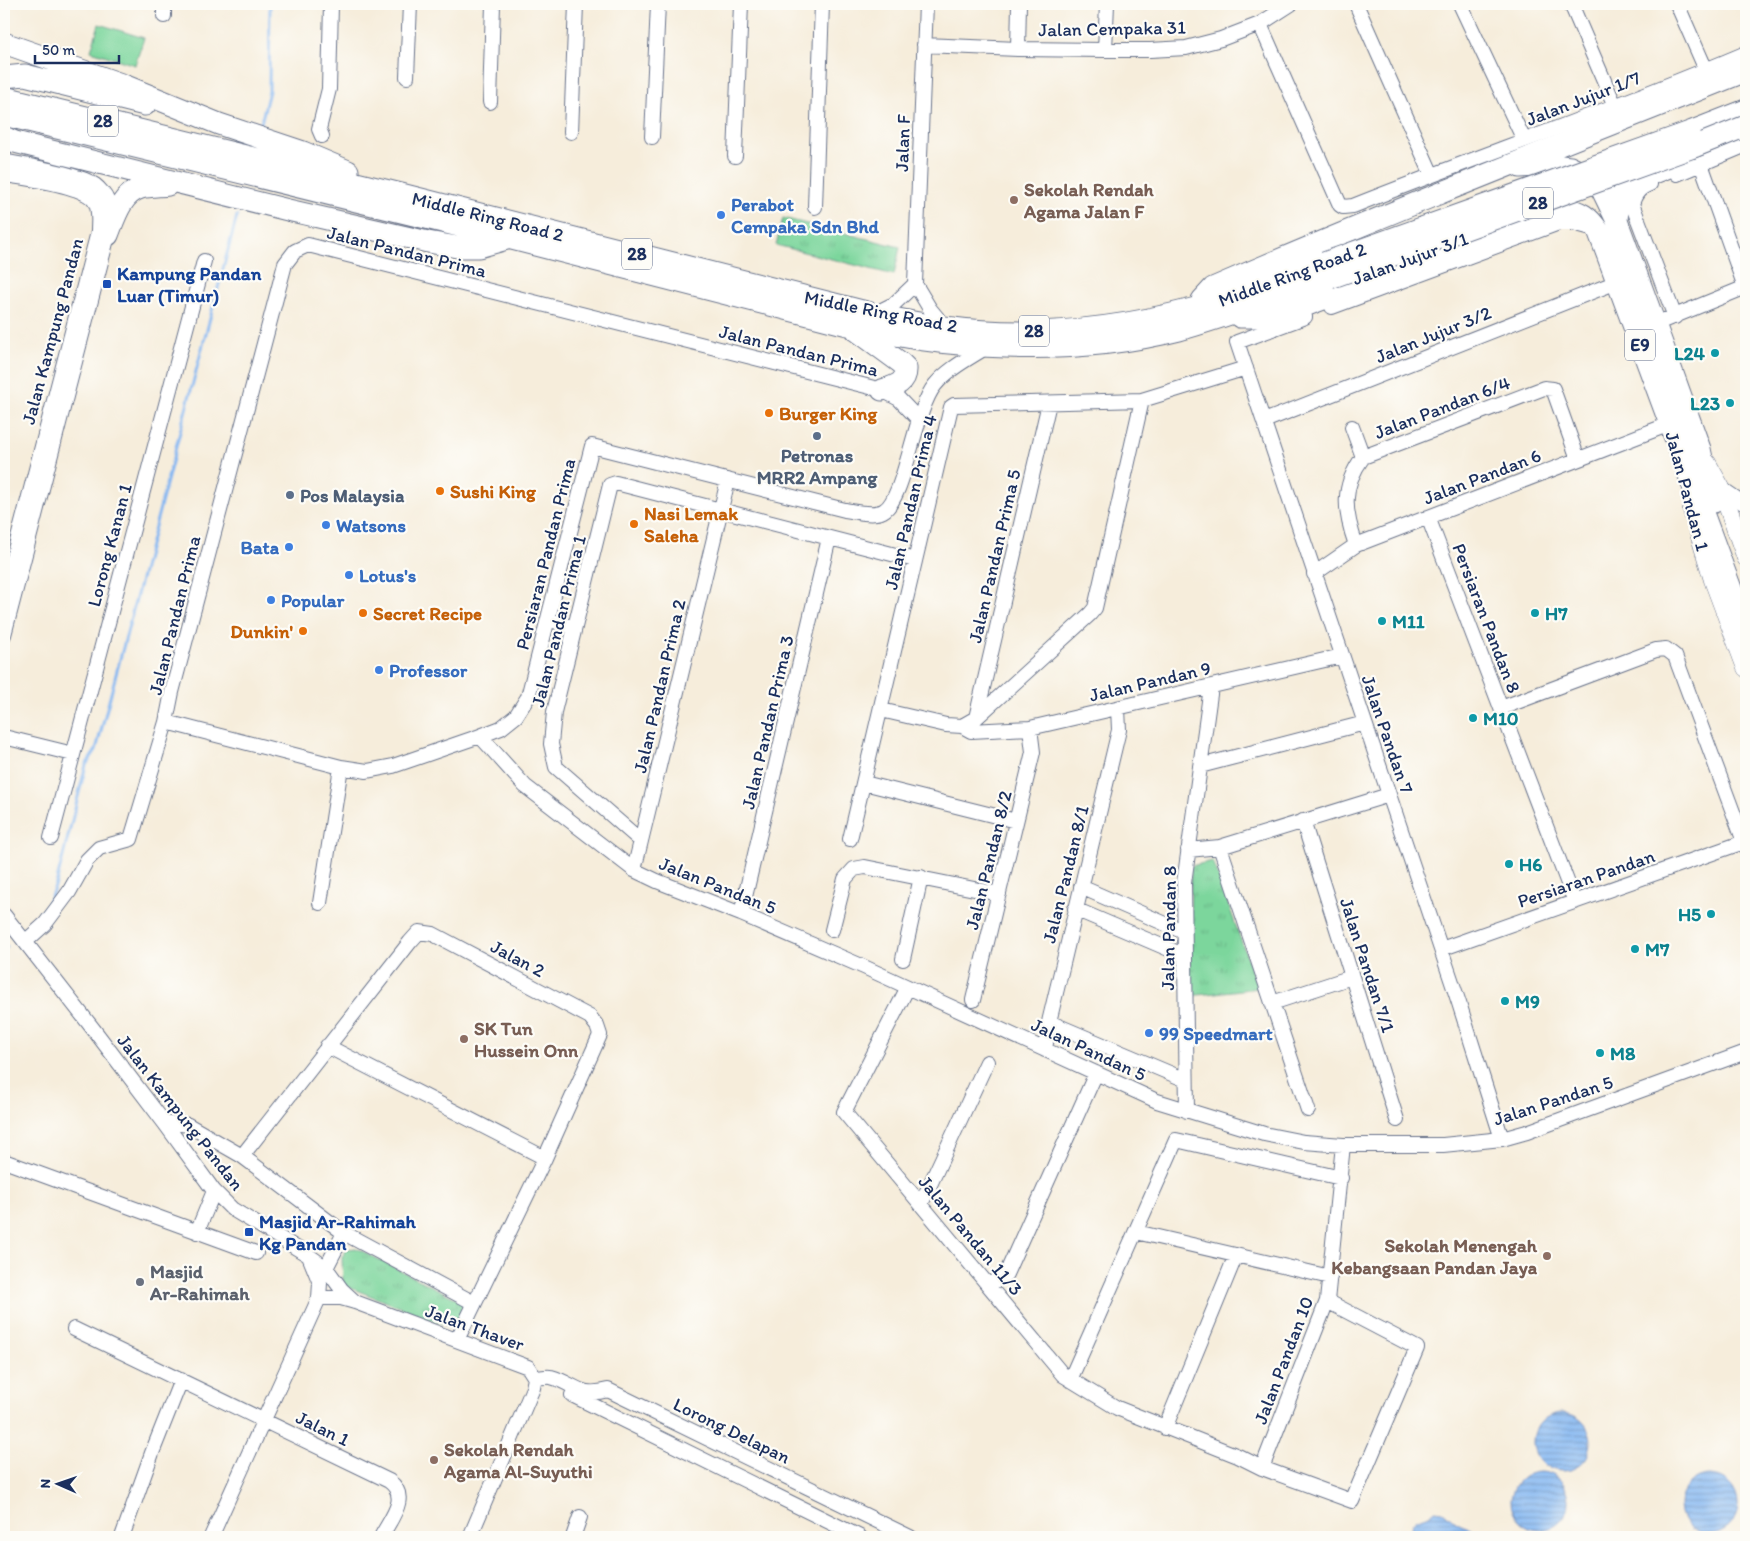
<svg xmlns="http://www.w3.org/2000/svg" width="1750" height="1541" viewBox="0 0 1750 1541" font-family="Itim,sans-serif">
<defs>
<pattern id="park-tufts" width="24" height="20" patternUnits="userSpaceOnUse" patternTransform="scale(1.25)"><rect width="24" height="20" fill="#7cd69c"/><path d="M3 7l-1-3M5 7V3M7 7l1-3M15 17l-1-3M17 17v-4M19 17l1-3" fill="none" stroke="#6bb889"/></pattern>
<pattern id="water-rules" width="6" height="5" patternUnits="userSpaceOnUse" patternTransform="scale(1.25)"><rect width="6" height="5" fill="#85b7f1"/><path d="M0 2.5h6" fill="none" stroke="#6c95c6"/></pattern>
</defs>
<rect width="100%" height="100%" fill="#fdfcf7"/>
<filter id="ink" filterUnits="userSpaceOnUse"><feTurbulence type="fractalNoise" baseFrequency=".02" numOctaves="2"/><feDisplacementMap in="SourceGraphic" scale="10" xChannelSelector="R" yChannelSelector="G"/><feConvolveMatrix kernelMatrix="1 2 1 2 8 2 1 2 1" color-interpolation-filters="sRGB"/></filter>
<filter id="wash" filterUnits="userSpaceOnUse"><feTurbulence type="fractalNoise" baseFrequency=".0096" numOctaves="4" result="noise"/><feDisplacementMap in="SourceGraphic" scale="20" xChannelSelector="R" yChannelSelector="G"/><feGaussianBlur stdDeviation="1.12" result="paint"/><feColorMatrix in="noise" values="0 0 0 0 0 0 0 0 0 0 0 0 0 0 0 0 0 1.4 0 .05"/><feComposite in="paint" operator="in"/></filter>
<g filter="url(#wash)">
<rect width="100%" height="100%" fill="#f6eddb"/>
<path fill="#7cd69c" stroke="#4c827d" d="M 99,24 L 144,38 L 135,65 L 91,51 Z"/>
<path fill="url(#park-tufts)" stroke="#4c827d" d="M 783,218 L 900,247 L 894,275 L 776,245 Z
M 1213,861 L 1258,988 L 1189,996 L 1191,866 Z
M 356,1248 L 465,1303 L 453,1328 L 343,1285 L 342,1258 L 347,1249 Z"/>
<path fill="url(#water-rules)" stroke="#5073a8" d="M1533 1442a29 29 0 1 1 58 0a29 29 0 1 1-58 0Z
M1511 1501a29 29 0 1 1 58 0a29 29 0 1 1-58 0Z
M1680 1505a29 29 0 1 1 58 0a29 29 0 1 1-58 0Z
M 1435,1510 L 1443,1511 L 1457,1523 L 1477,1532 L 1483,1537 L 1409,1537 C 1413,1510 1422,1524 1435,1510 Z"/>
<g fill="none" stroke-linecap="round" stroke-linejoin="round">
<path stroke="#85b7f1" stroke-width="3" d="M 261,123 L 269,91 L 270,4
M 29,927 L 46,907 L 56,884 L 86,765 L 96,750 L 237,216
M 4,950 L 7,947"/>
</g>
</g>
<g filter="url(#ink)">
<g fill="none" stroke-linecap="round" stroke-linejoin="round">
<g stroke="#68728a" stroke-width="16">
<path id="minor" d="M 164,4 L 164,16
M 926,4 L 915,284 L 930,309 L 945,327
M 1356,4 L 1432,175
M 1460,4 L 1524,140
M 1571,4 L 1615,106
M 1677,4 L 1706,70
M 1260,24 L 1340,205 L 1343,207 L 1353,206 C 1484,154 1617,108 1746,53
M 924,45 L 1018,49 L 1105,50 L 1150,50 L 1186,48 L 1221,39 L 1260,24 L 1291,4
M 1018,49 L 1019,4
M 1105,50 L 1107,4
M 407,77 L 410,4
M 490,102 L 493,4
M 571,132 L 576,4
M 322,136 L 319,129 L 329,89 L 331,4
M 652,137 L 658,4
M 735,156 L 741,4
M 4,161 C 27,166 77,173 95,185 C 99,188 105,195 107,200 C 112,211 110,223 108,235 L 4,635
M 1701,164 L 1745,287
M 1677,174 L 1746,145
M 4,175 C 23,178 85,185 95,202 C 100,210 98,222 98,232 L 4,592
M 1650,184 C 1639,188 1635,194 1632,204 L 1675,317
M 815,207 L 822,4
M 1332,307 L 1559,223 L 1573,223 L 1595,229
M 874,314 L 894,304 L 915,284
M 1305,317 L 1237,342 L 1459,1003 L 1502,1139
M 1655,324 L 1746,287
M 1264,421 L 1617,282
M 1352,427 L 1363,457
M 1721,488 L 1743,503 L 1746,504
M 1428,517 L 1575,902
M 1356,545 C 1344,511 1341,487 1363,457 L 1544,388 L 1553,389 L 1578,459
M 1314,574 L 1356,545 L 1670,424
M 548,619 L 574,628
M 1501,708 L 1656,650 L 1666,649 L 1675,656 L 1746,847
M 881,710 L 946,725 L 962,726 L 976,718 L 1090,614 L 1095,608 L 1142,400
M 976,718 L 1049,403
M 166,722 L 341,767 L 367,771 L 393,766 L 480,736 L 501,728 L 516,716 L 528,697 L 592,446 L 845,510 C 857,512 873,516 883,511 C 905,500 914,410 935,385 C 949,368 970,358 988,346
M 962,726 L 971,731 L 1030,728 L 1342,656
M 480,736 L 525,786 L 634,870 L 657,881 L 741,914 L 864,967 L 1157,1101 L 1264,1134 L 1304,1142 L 1343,1145 L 1443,1145 L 1502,1139 L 1527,1132 L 1746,1052
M 4,737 L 73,754
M 1200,766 L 1365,723
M 864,783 L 1016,821
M 1303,821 L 1397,1120
M 51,838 L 204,261
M 850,839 L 951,407 L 954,405 L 1142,400 L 1246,368
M 641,841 L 556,767 L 551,744 L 554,712 L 610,485 L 616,483 L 915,560
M 1220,847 L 1308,1110
M 1188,850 L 1220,847 L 1389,795
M 634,870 L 728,480
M 1081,887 L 1184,932
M 320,903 L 341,767
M 1075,909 L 1185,956
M 741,914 L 829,538
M 4,915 L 94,1030 L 166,1125 L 214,1191 L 232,1209 L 308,1255 L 326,1268 L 342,1290 L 355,1302
M 832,930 L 845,879 L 854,869 L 865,867 L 999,894
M 25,942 L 45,924 L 69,892 L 87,860 L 99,848 L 131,839 L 166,722 L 172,692 L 285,264 L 295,251 L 308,245 L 882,390 L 899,399 L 919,420
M 1441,949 L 1744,842
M 903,959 L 921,877
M 908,987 L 844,1112 L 1063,1375 L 1117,1408 L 1238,1456 L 1262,1468 L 1352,1501 L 1417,1348 L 1327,1301
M 973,1000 L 1033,752 L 1030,728
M 1272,1003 L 1352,977
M 1049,1022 L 1186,1080
M 327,1046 L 545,1158
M 1045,1050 L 1049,1022 L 1119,730 L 1118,708
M 1187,1111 L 1184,883 L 1211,687
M 166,1125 L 175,1123 L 188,1125 L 242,1156 L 344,1233 L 474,1303
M 242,1156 L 410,942 L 419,932 L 433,934 L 590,1017 L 597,1026 L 600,1035 L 545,1158 L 457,1340
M 4,1161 L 256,1253
M 921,1204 L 987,1062
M 197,1232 L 214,1191
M 1136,1232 L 1330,1277
M 326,1268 L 344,1233
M 989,1285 L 1006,1274 L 1096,1073
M 319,1298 L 341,1298 L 355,1302 L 528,1367 L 535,1378 L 533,1388 L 470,1537
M 74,1329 L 389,1481 C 411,1497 390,1519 381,1537
M 535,1378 C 540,1378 546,1376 551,1377 C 576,1384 579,1398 608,1390 L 910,1537
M 1070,1380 L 1176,1140 L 1341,1178
M 572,1395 L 860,1537
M 1165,1428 L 1236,1255
M 1262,1468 L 1327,1301 L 1343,1145
M 122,1537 L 152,1453 L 181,1380
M 211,1537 L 319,1298 L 320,1283 L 309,1256
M 573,1537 L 580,1517"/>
</g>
<g stroke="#68728a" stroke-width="19">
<path id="major" d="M 1707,463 L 1721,488 L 1746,558
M 1692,510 L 1713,580 L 1746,668"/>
</g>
<g stroke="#68728a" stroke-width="23">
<path id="highway" d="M 4,43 L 121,84 L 219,124 L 303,152 L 348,171
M 4,77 L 25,75 L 145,105
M 4,97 L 401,194 L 874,314 C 897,319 921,324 944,327 C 1026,338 1112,330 1192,309 C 1237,297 1281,279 1324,263
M 4,115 L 508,238 L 848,325 C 881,332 915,340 949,343 C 1025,351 1104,349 1179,330 C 1230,316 1280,296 1330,278
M 1690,132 L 1746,110
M 4,137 L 15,142 L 288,210 L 428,242 L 457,247 L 479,247 L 507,239
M 1520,167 L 1553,165 L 1570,167 L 1585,174 L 1600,186 L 1617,221 L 1655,324 L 1700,449 L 1708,487 L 1714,502
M 1617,221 C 1618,204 1620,192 1634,181 L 1684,161
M 108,235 C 115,218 121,194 141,188 C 149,186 160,186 168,185
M 1202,300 L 1213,288 C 1389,212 1568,142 1746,71
M 1240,317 L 1261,317 L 1286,313 L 1564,209 C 1580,210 1589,217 1598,230 L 1746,629
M 856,330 L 901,363 L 906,368 C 907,383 895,386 882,390"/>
</g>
<use href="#minor" stroke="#fff" stroke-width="14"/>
<use href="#major" stroke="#fff" stroke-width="18"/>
<use href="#highway" stroke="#fff" stroke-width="21"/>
<g stroke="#68728a" stroke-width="23" stroke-linecap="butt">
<path id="highway-bridge" d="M 1324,263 L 1690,132
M 1330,278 L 1696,146 L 1746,126"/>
</g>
<use href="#highway-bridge" stroke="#fff" stroke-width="21"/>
</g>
</g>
<g fill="#8d6e63" stroke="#fdfcf7" stroke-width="2">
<circle cx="1014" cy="200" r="5"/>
<circle cx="464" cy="1039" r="5"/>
<circle cx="1547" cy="1256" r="5"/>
<circle cx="434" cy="1460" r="5"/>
</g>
<g fill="#3f7fe0" stroke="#fdfcf7" stroke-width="2">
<circle cx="721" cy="215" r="5"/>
<circle cx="326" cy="525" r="5"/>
<circle cx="289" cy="547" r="5"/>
<circle cx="349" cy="575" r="5"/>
<circle cx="271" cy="600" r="5"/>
<circle cx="379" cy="670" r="5"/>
<circle cx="1149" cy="1033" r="5"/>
</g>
<g fill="#1a4fb4" stroke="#fdfcf7" stroke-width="2">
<rect x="102" y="279" width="10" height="10" rx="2.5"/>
<rect x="244" y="1227" width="10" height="10" rx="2.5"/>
</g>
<g fill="#0f9aa8" stroke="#fdfcf7" stroke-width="2">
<circle cx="1715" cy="353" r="5"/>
<circle cx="1730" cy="403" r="5"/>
<circle cx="1535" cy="613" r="5"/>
<circle cx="1382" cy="621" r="5"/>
<circle cx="1473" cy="718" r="5"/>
<circle cx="1509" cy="864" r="5"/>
<circle cx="1711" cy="914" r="5"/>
<circle cx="1635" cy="949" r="5"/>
<circle cx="1505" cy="1001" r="5"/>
<circle cx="1600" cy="1053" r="5"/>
</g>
<g fill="#e8710a" stroke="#fdfcf7" stroke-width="2">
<circle cx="769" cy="413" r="5"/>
<circle cx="440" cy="491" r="5"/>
<circle cx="634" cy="524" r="5"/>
<circle cx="363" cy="613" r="5"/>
<circle cx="303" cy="631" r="5"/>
</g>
<g fill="#5c6f8a" stroke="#fdfcf7" stroke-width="2">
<circle cx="817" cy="436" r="5"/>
<circle cx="290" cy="495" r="5"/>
</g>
<circle fill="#6b7280" stroke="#fdfcf7" stroke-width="2" cx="140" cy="1282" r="5"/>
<g text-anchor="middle" stroke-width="4.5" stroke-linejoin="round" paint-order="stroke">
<g fill="#fdfcf7" stroke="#5f6c8c" stroke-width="1">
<rect x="88" y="105.5" width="30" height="31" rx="4"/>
<rect x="1523" y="187.5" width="30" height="31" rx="4"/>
<rect x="622" y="238.5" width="30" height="31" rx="4"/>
<rect x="1019" y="315.5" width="30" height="31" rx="4"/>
<rect x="1625" y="329.5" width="30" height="31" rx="4"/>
</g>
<g font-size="18" font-weight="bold" fill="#1b2f5e">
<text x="103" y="127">28</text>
<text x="1538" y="209">28</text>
<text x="637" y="260">28</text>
<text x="1034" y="337">28</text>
<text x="1640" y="351">E9</text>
</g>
<g font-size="19" fill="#1b2f5e" stroke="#fdfcf7">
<text transform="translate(1112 28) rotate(-1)" y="7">Jalan Cempaka 31</text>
<text transform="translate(1583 98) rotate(-21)" y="7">Jalan Jujur 1/7</text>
<text transform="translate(902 143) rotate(-88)" y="7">Jalan F</text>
<text transform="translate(488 216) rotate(14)" y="7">Middle Ring Road 2</text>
<text transform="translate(407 251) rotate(14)" y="7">Jalan Pandan Prima</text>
<text transform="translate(1410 258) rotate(-20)" y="7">Jalan Jujur 3/1</text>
<text transform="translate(1292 274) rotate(-20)" y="7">Middle Ring Road 2</text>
<text transform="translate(881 311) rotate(11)" y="7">Middle Ring Road 2</text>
<text transform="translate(52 331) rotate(-75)" y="7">Jalan Kampung Pandan</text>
<text transform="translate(1433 334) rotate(-22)" y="7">Jalan Jujur 3/2</text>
<text transform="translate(799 350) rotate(14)" y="7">Jalan Pandan Prima</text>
<text transform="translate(1442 407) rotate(-21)" y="7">Jalan Pandan 6/4</text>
<text transform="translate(1482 476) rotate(-21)" y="7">Jalan Pandan 6</text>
<text transform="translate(1688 491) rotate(75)" y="7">Jalan Pandan 1</text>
<text transform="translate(910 502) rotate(-77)" y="7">Jalan Pandan Prima 4</text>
<text transform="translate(109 545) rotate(-75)" y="7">Lorong Kanan 1</text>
<text transform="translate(545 554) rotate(-76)" y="7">Persiaran Pandan Prima</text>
<text transform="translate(994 556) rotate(-77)" y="7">Jalan Pandan Prima 5</text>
<text transform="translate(174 615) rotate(-76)" y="7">Jalan Pandan Prima</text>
<text transform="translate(1487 618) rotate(69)" y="7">Persiaran Pandan 8</text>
<text transform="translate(558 621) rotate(-76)" y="7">Jalan Pandan Prima 1</text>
<text transform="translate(1150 681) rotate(-13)" y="7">Jalan Pandan 9</text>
<text transform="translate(659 686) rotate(-77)" y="7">Jalan Pandan Prima 2</text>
<text transform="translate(767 722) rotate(-77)" y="7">Jalan Pandan Prima 3</text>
<text transform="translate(1388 734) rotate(71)" y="7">Jalan Pandan 7</text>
<text transform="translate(988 860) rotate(-76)" y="7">Jalan Pandan 8/2</text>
<text transform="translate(1065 874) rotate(-76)" y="7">Jalan Pandan 8/1</text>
<text transform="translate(1586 878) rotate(-19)" y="7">Persiaran Pandan</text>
<text transform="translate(718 885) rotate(22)" y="7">Jalan Pandan 5</text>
<text transform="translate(1168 928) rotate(-89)" y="7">Jalan Pandan 8</text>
<text transform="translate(518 958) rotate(28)" y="7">Jalan 2</text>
<text transform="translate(1368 965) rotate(72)" y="7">Jalan Pandan 7/1</text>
<text transform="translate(1089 1049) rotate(25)" y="7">Jalan Pandan 5</text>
<text transform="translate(1553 1100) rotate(-18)" y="7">Jalan Pandan 5</text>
<text transform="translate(181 1112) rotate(52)" y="7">Jalan Kampung Pandan</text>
<text transform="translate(971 1235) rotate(50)" y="7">Jalan Pandan 11/3</text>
<text transform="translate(475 1327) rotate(20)" y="7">Jalan Thaver</text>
<text transform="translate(1283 1360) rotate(-69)" y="7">Jalan Pandan 10</text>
<text transform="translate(323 1428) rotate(26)" y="7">Jalan 1</text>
<text transform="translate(732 1430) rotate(26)" y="7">Lorong Delapan</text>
</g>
<g font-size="19" font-weight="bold" fill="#785e54" stroke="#fdfcf7" text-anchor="start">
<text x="1024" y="196">Sekolah Rendah<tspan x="1024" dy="22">Agama Jalan F</tspan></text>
<text x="474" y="1035">SK Tun<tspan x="474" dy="22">Hussein Onn</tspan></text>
<text x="1537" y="1252" text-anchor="end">Sekolah Menengah<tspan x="1537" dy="22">Kebangsaan Pandan Jaya</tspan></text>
<text x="444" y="1456">Sekolah Rendah<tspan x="444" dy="22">Agama Al-Suyuthi</tspan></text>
</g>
<g font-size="19" font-weight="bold" fill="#366cbe" stroke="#fdfcf7" text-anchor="start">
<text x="731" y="211">Perabot<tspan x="731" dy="22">Cempaka Sdn Bhd</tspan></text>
<text x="336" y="532">Watsons</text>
<text x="279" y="554" text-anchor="end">Bata</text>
<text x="359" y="582">Lotus's</text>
<text x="281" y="607">Popular</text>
<text x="389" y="677">Professor</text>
<text x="1159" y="1040">99 Speedmart</text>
</g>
<g font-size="19" font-weight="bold" fill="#164399" stroke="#fdfcf7" text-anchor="start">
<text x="117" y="280">Kampung Pandan<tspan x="117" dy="22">Luar (Timur)</tspan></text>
<text x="259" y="1228">Masjid Ar-Rahimah<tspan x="259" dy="22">Kg Pandan</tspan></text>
</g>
<g font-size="19" font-weight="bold" fill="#0d838f" stroke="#fdfcf7" text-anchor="start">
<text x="1705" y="360" text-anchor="end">L24</text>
<text x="1720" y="410" text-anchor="end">L23</text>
<text x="1545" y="620">H7</text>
<text x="1392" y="628">M11</text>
<text x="1483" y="725">M10</text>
<text x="1519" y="871">H6</text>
<text x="1701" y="921" text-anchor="end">H5</text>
<text x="1645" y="956">M7</text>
<text x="1515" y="1008">M9</text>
<text x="1610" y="1060">M8</text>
</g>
<g font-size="19" font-weight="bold" fill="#c56008" stroke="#fdfcf7" text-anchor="start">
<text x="779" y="420">Burger King</text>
<text x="450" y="498">Sushi King</text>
<text x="644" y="520">Nasi Lemak<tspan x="644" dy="22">Saleha</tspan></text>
<text x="373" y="620">Secret Recipe</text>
<text x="293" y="638" text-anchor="end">Dunkin'</text>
</g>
<g font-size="19" font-weight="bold" fill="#4e5e75" stroke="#fdfcf7">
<text x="817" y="462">Petronas<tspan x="817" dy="22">MRR2 Ampang</tspan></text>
<text x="300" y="502" text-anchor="start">Pos Malaysia</text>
</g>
<g font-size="19" font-weight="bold" fill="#5b616d" stroke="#fdfcf7" text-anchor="start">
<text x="150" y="1278">Masjid<tspan x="150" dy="22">Ar-Rahimah</tspan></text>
</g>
</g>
<rect width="1750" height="1541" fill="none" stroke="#fdfcf7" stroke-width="20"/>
<g transform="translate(58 1484) rotate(272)" stroke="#fdfcf7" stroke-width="4" paint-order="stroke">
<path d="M0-4L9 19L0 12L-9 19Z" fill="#1b2f5e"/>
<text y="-8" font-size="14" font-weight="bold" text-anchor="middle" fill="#1b2f5e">N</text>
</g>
<path d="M35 55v8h84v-8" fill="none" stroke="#1b2f5e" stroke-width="2.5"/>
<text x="42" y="55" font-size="15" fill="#1b2f5e" stroke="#fdfcf7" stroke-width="4" paint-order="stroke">50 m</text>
</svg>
